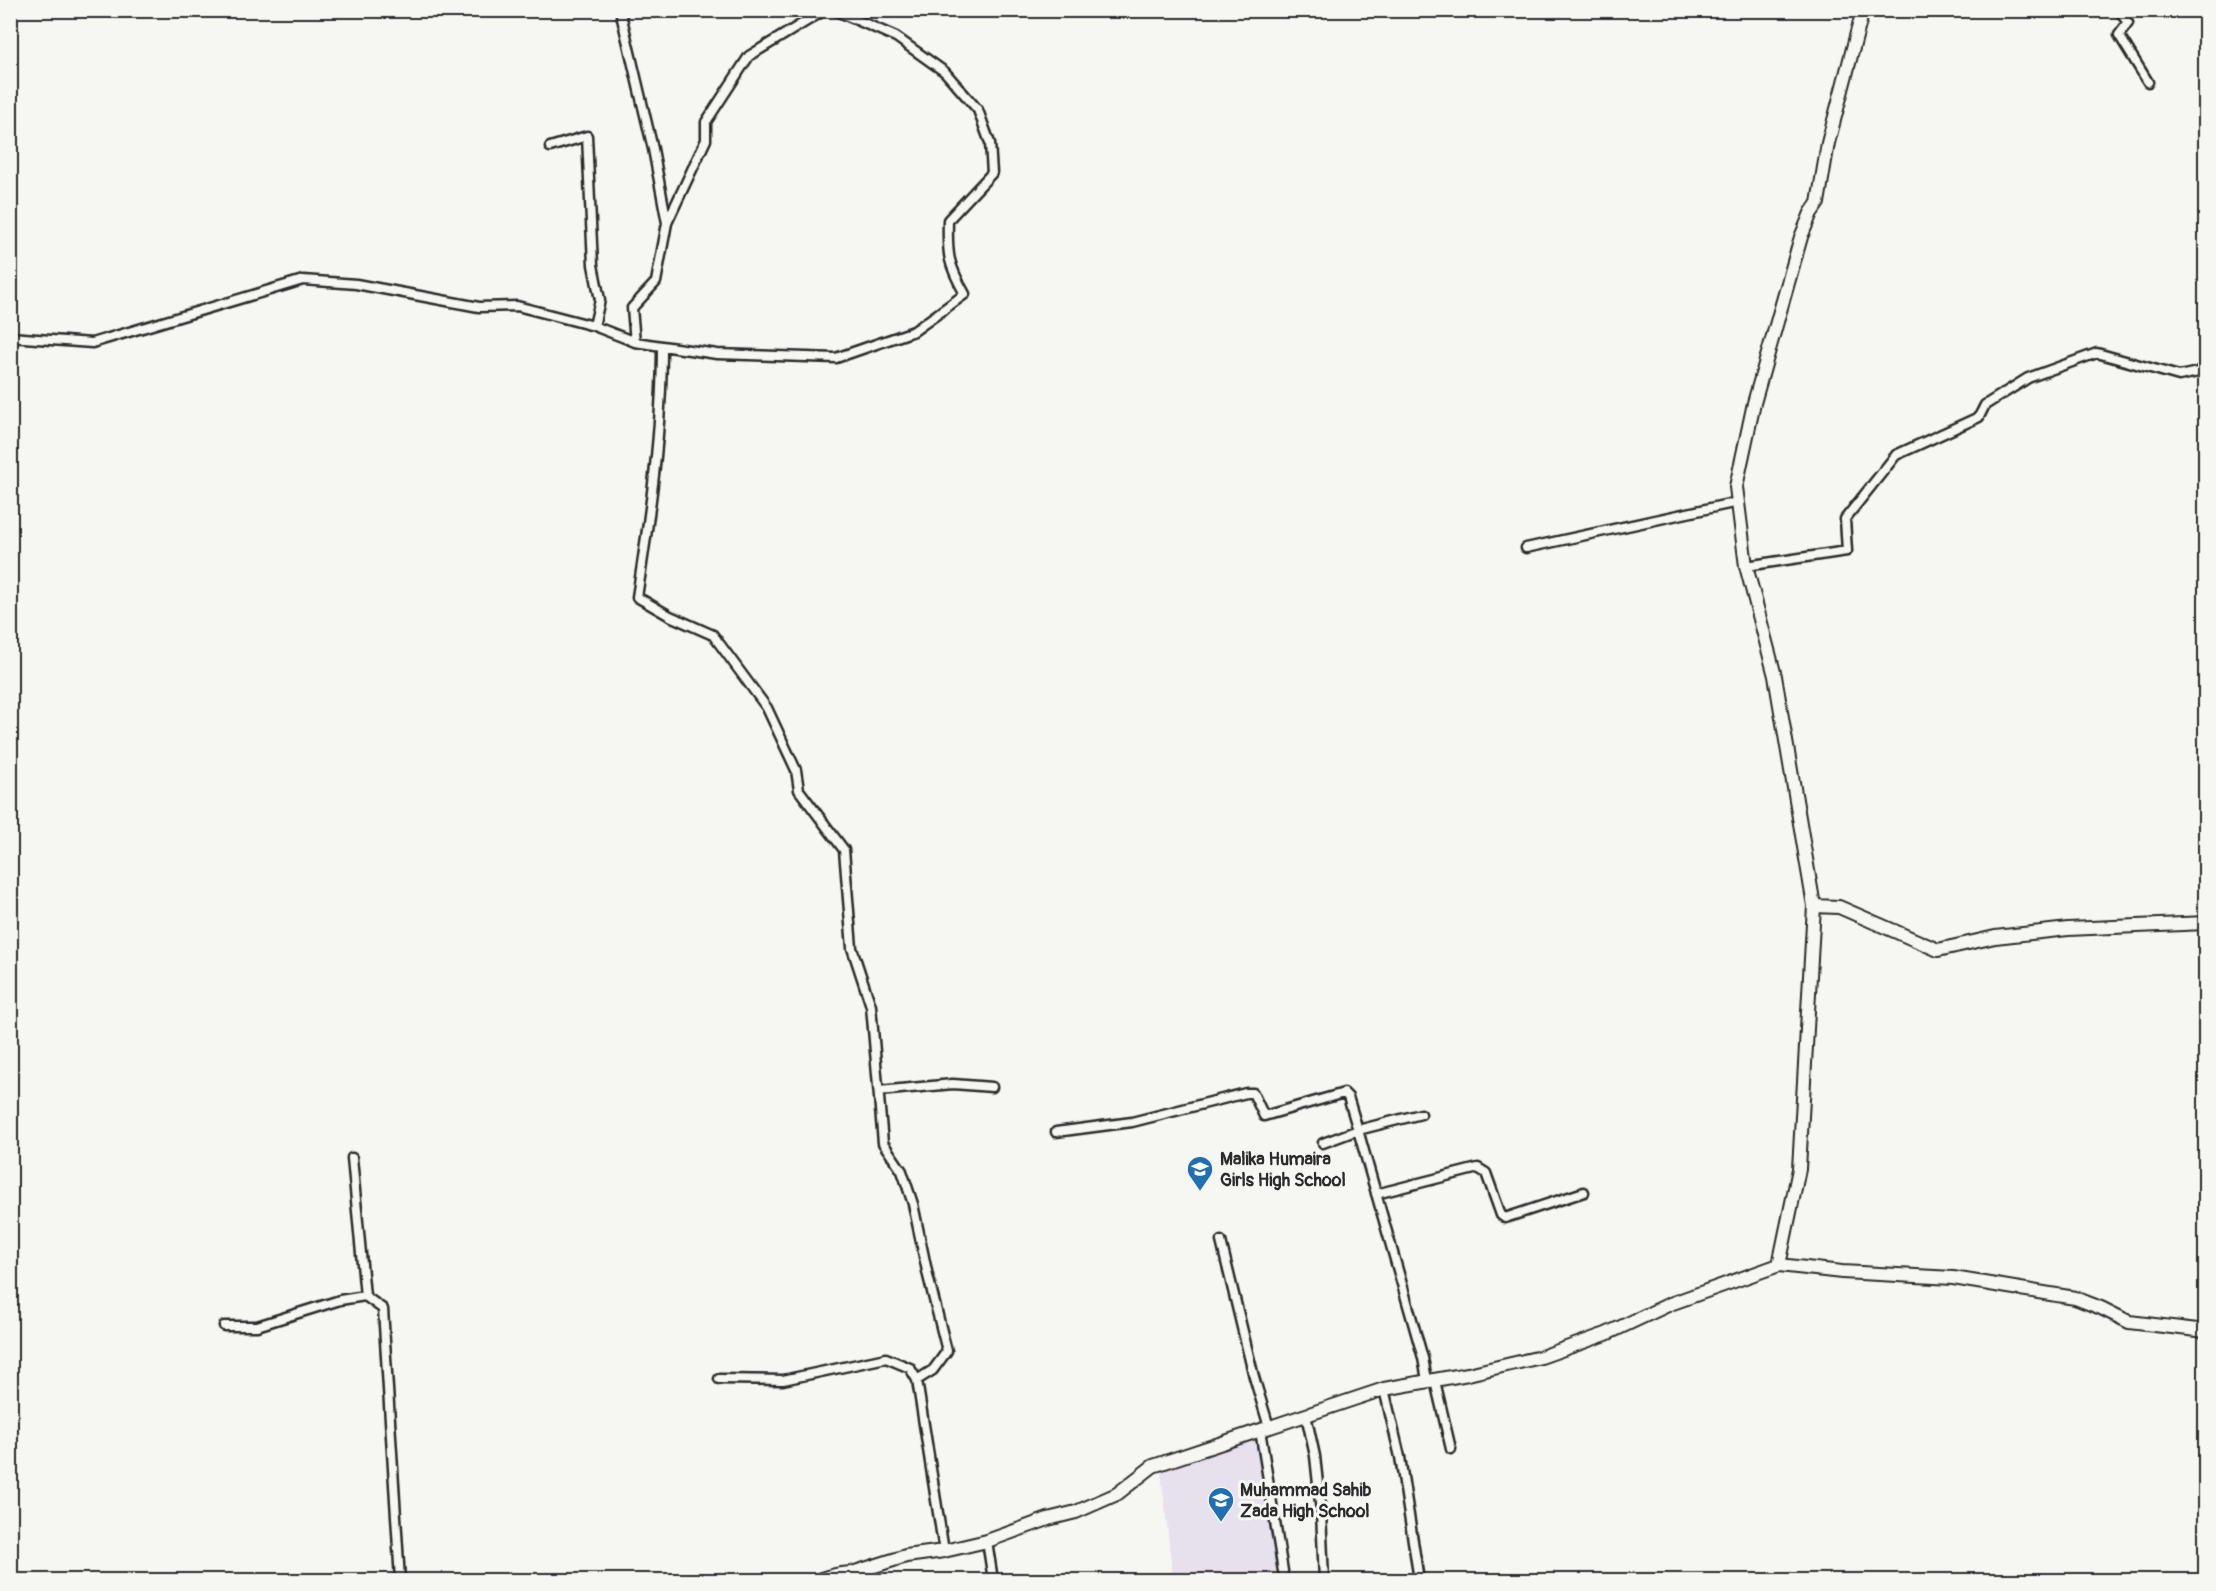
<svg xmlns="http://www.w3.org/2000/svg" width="2216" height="1591" viewBox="0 0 2216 1591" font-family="Pangolin,sans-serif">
<rect width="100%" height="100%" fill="#f6f6f2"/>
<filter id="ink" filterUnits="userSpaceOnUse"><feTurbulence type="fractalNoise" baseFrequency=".0167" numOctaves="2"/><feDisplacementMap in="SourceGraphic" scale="12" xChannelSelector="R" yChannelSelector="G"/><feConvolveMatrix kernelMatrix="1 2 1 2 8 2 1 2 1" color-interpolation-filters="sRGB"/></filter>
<g filter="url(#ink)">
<path fill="#e7e1ed" d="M 1258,1440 L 1287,1575 L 1251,1580 L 1173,1580 L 1161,1471 Z"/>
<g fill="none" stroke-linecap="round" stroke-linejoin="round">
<g stroke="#2b2b2b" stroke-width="13">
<path id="street" d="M 620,10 L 653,149 L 667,223
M 2119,10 L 2128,23 L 2119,35 L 2148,82
M 550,147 L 587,136 L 593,265 L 600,300 L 594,326
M 10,337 L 92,343 L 303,280 L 356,284 L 479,307 L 517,306 L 594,326 L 635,342 L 662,346 C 662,430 650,514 637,597 L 670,616 L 713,635 L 767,708 L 796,770 L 799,790 L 844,850 L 852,948 L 871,1006 L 883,1143 L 902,1171 L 913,1204 L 928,1276 L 947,1351 L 933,1370 L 917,1380 L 944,1551
M 635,342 L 632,308 L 656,282 L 667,223 L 706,140 L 706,122 L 749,56 L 825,10
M 662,346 L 717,354 L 836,358 L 914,331 L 965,294 C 948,264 947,255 948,220 L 992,173 L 990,143 L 978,110 L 945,72 L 896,37 L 834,10
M 1526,548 L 1738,502
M 1746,566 L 1847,551 L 1845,519 L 1896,455 L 1979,417 L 1985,405 L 2028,378 L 2097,353 L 2179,376 L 2198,372 L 2206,365
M 879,1091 L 953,1084 L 992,1087
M 1056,1132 L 1132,1122 L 1246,1093 L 1253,1093 L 1264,1116 L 1344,1093 L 1348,1097 L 1358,1130 L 1423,1358 L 1427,1380
M 1323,1143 L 1358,1130 L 1421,1114
M 352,1158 L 365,1296 L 383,1309 L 400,1580
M 1376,1194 L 1478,1168 L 1486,1173 L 1501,1215 L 1505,1218 L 1584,1192
M 1221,1241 L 1254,1377 L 1269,1427
M 224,1326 L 257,1326 L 340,1300 L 365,1296
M 719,1379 L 783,1380 L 886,1358 L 910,1368 L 917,1380
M 1435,1381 L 1451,1449
M 1384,1389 L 1400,1457 L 1419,1580
M 1306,1415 L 1315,1456 L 1321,1512 L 1324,1580
M 1260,1430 L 1283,1571
M 987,1541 L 993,1580"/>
</g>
<g stroke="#2b2b2b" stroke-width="16">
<path id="secondary" d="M 1814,906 L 1839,907 L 1938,950 L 1995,937 L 2068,929 L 2206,923
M 1779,1265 L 1799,1169 L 1814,906 L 1775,676 L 1746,566 L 1736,487 L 1754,403 L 1801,237 L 1811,213 L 1818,203 L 1828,143 L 1863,10
M 849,1574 L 906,1556 L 944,1551 L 987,1541 L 1048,1519 L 1076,1512 L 1117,1494 L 1153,1466 L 1384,1389 L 1468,1374 L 1541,1357 L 1606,1334 L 1670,1304 L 1779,1265 L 1842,1272 L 1953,1278 L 2075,1298 L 2101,1308 L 2129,1322 L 2206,1331"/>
</g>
<g stroke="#2b2b2b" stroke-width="18">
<path id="primary" d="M 821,1580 C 839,1574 854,1571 870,1580"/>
</g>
<use href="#street" stroke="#f6f6f2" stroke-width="8"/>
<use href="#secondary" stroke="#f6f6f2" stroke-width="12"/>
<use href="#primary" stroke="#f6f6f2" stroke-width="14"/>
</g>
</g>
<defs>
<g id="school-pin" transform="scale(1.35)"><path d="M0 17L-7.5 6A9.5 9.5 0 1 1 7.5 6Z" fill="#1f6fb2" stroke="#f6f6f2"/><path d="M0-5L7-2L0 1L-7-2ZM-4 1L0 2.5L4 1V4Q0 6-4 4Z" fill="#fff"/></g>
</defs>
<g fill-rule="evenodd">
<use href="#school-pin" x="1200" y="1169"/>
<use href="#school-pin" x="1221" y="1500"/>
</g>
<g text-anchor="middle" stroke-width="6" stroke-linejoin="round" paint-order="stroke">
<g font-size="18" font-weight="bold" fill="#2b2b2b" stroke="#f6f6f2" text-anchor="start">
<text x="1220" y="1165">Malika Humaira<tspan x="1220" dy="21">Girls High School</tspan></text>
<text x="1240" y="1496">Muhammad Sahib<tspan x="1240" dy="21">Zada High School</tspan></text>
</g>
</g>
<rect width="2216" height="1591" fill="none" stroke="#f6f6f2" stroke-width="36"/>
<rect x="18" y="18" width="2180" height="1555" fill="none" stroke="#2b2b2b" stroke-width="2" filter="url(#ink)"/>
</svg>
